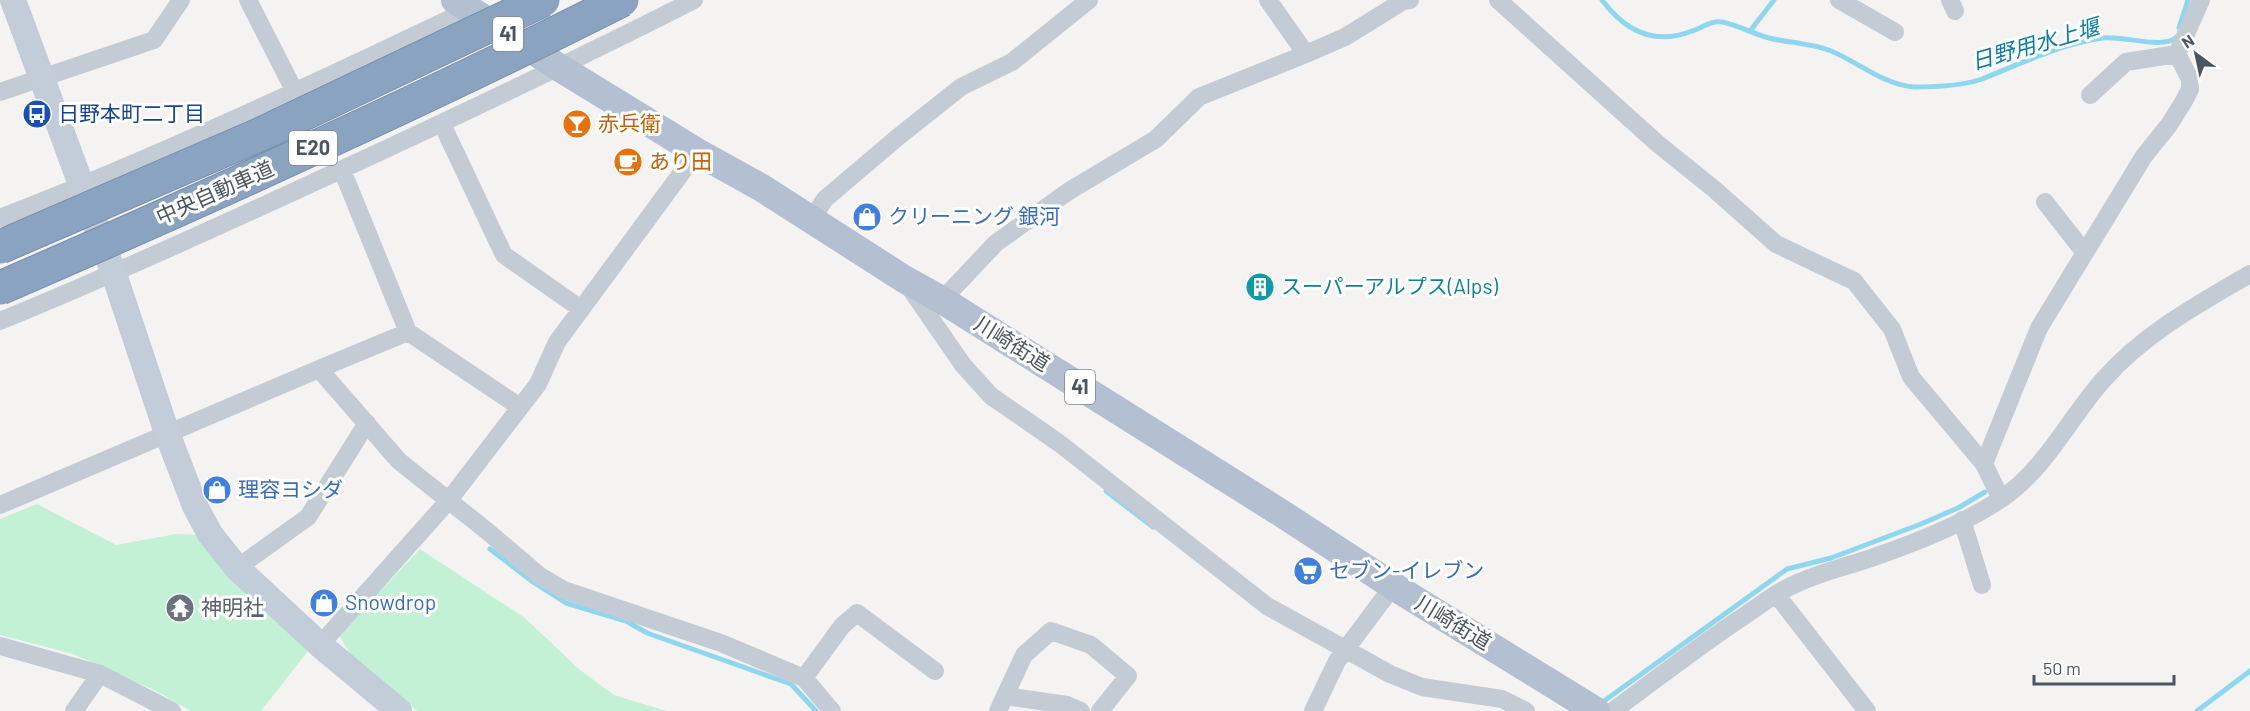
<svg xmlns="http://www.w3.org/2000/svg" width="2250" height="711" viewBox="0 0 2250 711" font-family="Barlow,'Noto Sans JP',sans-serif">
<rect width="100%" height="100%" fill="#f5f3f2"/>
<path fill="#c2f1d6" d="M 37,504 L 116,545 L 176,534 L 200,535 L 312,646 L 261,711 L 191,711 L 154,690 L 73,654 L 0,635 L 0,519 Z
M 420,549 L 525,618 L 580,670 L 614,695 L 666,711 L 417,711 L 353,659 L 339,635 Z"/>
<g fill="none" stroke-linecap="round" stroke-linejoin="round">
<path stroke="#8fd7ee" stroke-width="5" d="M 1602,0 C 1625,31 1654,46 1692,31 C 1702,28 1711,20 1722,22 C 1738,25 1753,34 1769,38 C 1789,43 1811,43 1831,51 C 1858,62 1884,85 1914,87 C 1935,87 1962,86 1982,79 C 2020,64 2060,44 2102,38 C 2121,35 2164,50 2177,37
M 2179,28 L 2188,0
M 1750,31 L 1774,0
M 1106,491 L 1153,527
M 490,549 L 533,582 L 566,603 L 626,621 L 647,633 L 791,684 L 816,711
M 1604,701 L 1787,569 L 1831,558 L 1921,524 L 1958,508 L 1985,492
M 2197,711 L 2250,671"/>
<path stroke="#c3ccd4" stroke-width="18" d="M 248,0 L 295,92
M 1268,0 L 1306,54
M 1498,0 L 1658,144 L 1714,189 L 1776,244 L 1854,281 L 1892,329 L 1911,377 L 1984,464 L 2001,499
M 1839,0 L 1895,32
M 1950,0 L 1955,11
M 0,92 L 154,40 L 181,0
M 2090,95 L 2126,62 L 2177,54
M 442,124 L 504,255 L 581,309
M 342,170 L 408,332 L 520,407
M 2045,202 L 2085,253
M 0,218 C 160,156 315,83 470,9
M 811,220 L 825,199 L 898,137 L 961,87 L 1012,62 L 1089,0
M 907,284 L 963,365 L 991,396 L 1059,443 L 1267,606 L 1390,674 L 1422,687 L 1502,699 L 1526,711
M 942,300 L 996,243 L 1069,191 L 1156,139 L 1199,97 L 1306,54 L 1345,37 L 1403,1 L 1410,0
M 0,321 C 108,277 213,229 319,180 C 445,122 570,63 694,0
M 408,332 L 319,369 L 399,461 L 487,531 L 540,576 L 564,590 L 721,643 L 804,678 L 832,711
M 1984,464 L 2039,328 L 2144,156 L 2169,125 L 2184,101 L 2190,89 L 2190,79 L 2177,54 L 2201,0
M 0,505 L 319,369
M 1962,520 L 1982,585
M 237,568 L 308,517 L 367,423
M 1776,594 L 1867,711
M 320,645 L 449,500 L 538,384 L 557,342 L 697,152
M 0,646 L 100,674 L 172,711
M 804,678 L 842,626 L 857,613 L 935,671
M 1005,696 L 1067,705 L 1081,711
M 74,711 L 100,674
M 998,711 L 1024,655 L 1051,631 L 1091,645 L 1128,676 L 1100,711
M 1313,711 L 1337,661 L 1393,586
M 1613,711 C 1655,680 1695,649 1738,620 C 1758,607 1777,591 1800,582 C 1825,571 1852,565 1877,556 C 1917,542 1966,523 2001,499 C 2045,470 2069,418 2104,379 C 2145,333 2197,305 2250,274"/>
<path stroke="#c3cdd9" stroke-width="26" d="M 13,0 L 114,274 L 167,433 L 195,506 L 210,534 L 237,568 L 320,645 L 399,711"/>
<path stroke="#b2c0d1" stroke-width="28" d="M 455,0 L 560,68 L 697,152 L 762,188 L 904,279 L 942,300 L 1281,513 L 1393,586 L 1596,711"/>
<g stroke="#758ead" stroke-width="35" stroke-linecap="butt">
<path id="highway-bridge" d="M 0,247 L 259,135 L 543,0
M 0,288 C 210,197 418,103 622,0"/>
</g>
<use href="#highway-bridge" stroke="#8aa3c1" stroke-width="33"/>
</g>
<defs>
<g id="bus-disc" transform="scale(1.5)"><circle r="9.5" fill="#1a4fb4" stroke="#fff"/><path d="M-5-6H5V4H4V6H2V4H-2V6H-4V4H-5ZM-3.5-4V0h7V-4ZM-3.5 1.2v1.5H-2V1.2ZM2 1.2v1.5H3.5V1.2Z" fill="#fff"/></g>
<g id="bar-disc" transform="scale(1.5)"><circle r="9.5" fill="#e8710a" stroke="#fff"/><path d="M-6-5H6L.8 .8V4.5H3.5V6h-7V4.5H-.8V.8Z" fill="#fff"/></g>
<g id="cafe-disc" transform="scale(1.5)"><circle r="9.5" fill="#e8710a" stroke="#fff"/><path d="M-5.5-4.5H6V0H3Q3 3.5 0 3.5H-2.5Q-5.5 3.5-5.5 0ZM3-3.2v2h1.7v-2ZM-6 4.5H4V6H-6Z" fill="#fff"/></g>
<g id="shop-disc" transform="scale(1.5)"><circle r="9.5" fill="#3f7fe0" stroke="#fff"/><path d="M-5-2.5h2.3a2.7 3.5 0 0 1 5.4 0H5L5.5 6h-11ZM-1.5-2.5h3a1.5 2.3 0 0 0-3 0Z" fill="#fff"/></g>
<g id="building-disc" transform="scale(1.5)"><circle r="9.5" fill="#0f9aa8" stroke="#fff"/><path d="M-4-6H4V6H1V3H-1V6H-4ZM-2.5-4.3h1.7v1.8h-1.7ZM.8-4.3h1.7v1.8H.8ZM-2.5-1h1.7V.8h-1.7ZM.8-1h1.7V.8H.8Z" fill="#fff"/></g>
<g id="supermarket-disc" transform="scale(1.5)"><circle r="9.5" fill="#3f7fe0" stroke="#fff"/><path d="M-6-5.5h2.5l.6 2H6L4.5 2H-2.5L-4.4-4H-6ZM-1.5 3.2a1.3 1.3 0 1 0 .1 0ZM3 3.2a1.3 1.3 0 1 0 .1 0Z" fill="#fff"/></g>
<g id="temple-disc" transform="scale(1.5)"><circle r="9.5" fill="#6b7280" stroke="#fff"/><path d="M0-6L5-2H3V0L6.5 2.5H4V6H1.5V3h-3V6H-4V2.5H-6.5L-3 0V-2H-5Z" fill="#fff"/></g>
</defs>
<g fill-rule="evenodd">
<use href="#bus-disc" x="37" y="114"/>
<use href="#bar-disc" x="577" y="124"/>
<use href="#cafe-disc" x="628" y="162"/>
<use href="#shop-disc" x="867" y="217"/>
<use href="#building-disc" x="1260" y="287"/>
<use href="#shop-disc" x="217" y="490"/>
<use href="#supermarket-disc" x="1308" y="571"/>
<use href="#shop-disc" x="324" y="603"/>
<use href="#temple-disc" x="180" y="608"/>
</g>
<g text-anchor="middle" stroke-width="6" stroke-linejoin="round" paint-order="stroke">
<g fill="#fff" stroke="#808890" stroke-width="1.5">
<rect x="493" y="17" width="30" height="34" rx="4.5"/>
<rect x="289" y="131" width="48" height="34" rx="4.5"/>
<rect x="1065" y="370" width="30" height="34" rx="4.5"/>
</g>
<g font-size="20" font-weight="bold" fill="#495561">
<text x="508" y="41">41</text>
<text x="313" y="155">E20</text>
<text x="1080" y="394">41</text>
</g>
<g font-size="21" fill="#164399" stroke="#fff" text-anchor="start">
<text x="58" y="121">日野本町二丁目</text>
</g>
<g font-size="21" fill="#c56008" stroke="#fff" text-anchor="start">
<text x="598" y="131">赤兵衛</text>
<text x="649" y="169">あり田</text>
</g>
<g font-size="21" fill="#495561" stroke="#fff">
<text transform="translate(215 193) rotate(-24)" y="7">中央自動車道</text>
<text transform="translate(1012 344) rotate(32)" y="7">川崎街道</text>
<text transform="translate(1453 623) rotate(31)" y="7">川崎街道</text>
</g>
<g font-size="21" fill="#366cbe" stroke="#fff" text-anchor="start">
<text x="888" y="224">クリーニング 銀河</text>
<text x="238" y="497">理容ヨシダ</text>
<text x="1329" y="578">セブン-イレブン</text>
<text x="345" y="610">Snowdrop</text>
</g>
<g font-size="21" fill="#0d838f" stroke="#fff" text-anchor="start">
<text x="1281" y="294">スーパーアルプス(Alps)</text>
</g>
<g font-size="21" fill="#5b616d" stroke="#fff" text-anchor="start">
<text x="201" y="615">神明社</text>
</g>
<g font-size="22" font-style="italic" fill="#0b7da3" stroke="#fff">
<text transform="translate(2035 44) rotate(-16)" y="8">日野用水上堰</text>
</g>
</g>
<g transform="translate(2196 54) rotate(327)" stroke="#ffffff" stroke-width="4.5" paint-order="stroke">
<path d="M0-4.5L10 22L0 15L-10 22Z" fill="#495561"/>
<text y="-9" font-size="16" font-weight="bold" text-anchor="middle" fill="#495561">N</text>
</g>
<path d="M2034 675v9h140v-9" fill="none" stroke="#495561" stroke-width="3"/>
<text x="2043" y="675" font-size="18" fill="#495561" stroke="#ffffff" stroke-width="4.5" paint-order="stroke">50 m</text>
</svg>
